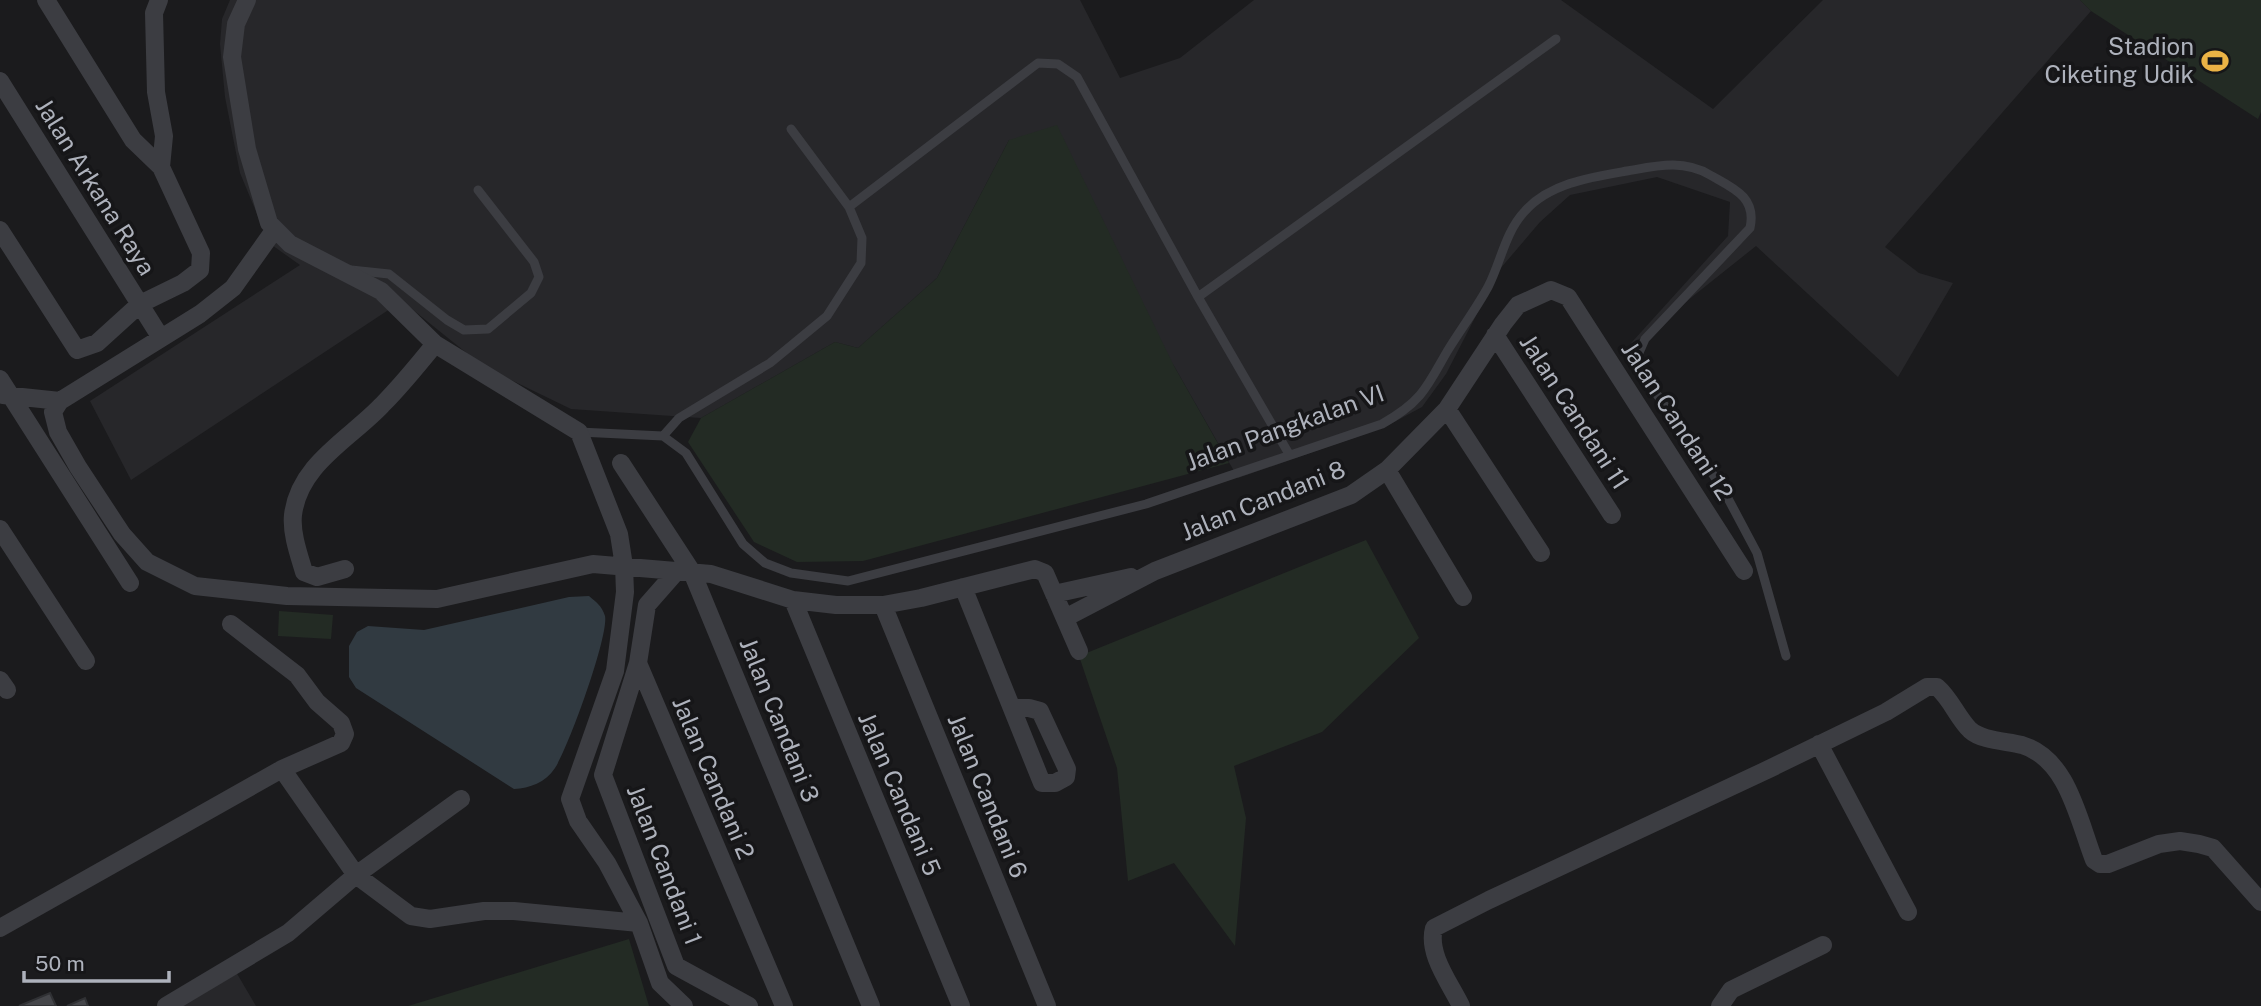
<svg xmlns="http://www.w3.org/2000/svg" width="2261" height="1006" viewBox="0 0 2261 1006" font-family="'Public Sans',sans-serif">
<rect width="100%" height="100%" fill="#1b1b1d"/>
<path fill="#27272a" d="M 230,0 L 1080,0 L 1120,78 L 1180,58 L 1254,0 L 1561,0 L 1713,109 L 1823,0 L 2080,0 L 2091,11 L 1885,247 L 1919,273 L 1953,283 L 1898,377 L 1756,246 L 1623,352 L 1728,236 L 1730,202 L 1657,177 L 1570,195 L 1540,222 L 1500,269 L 1446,374 L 1422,407 L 1385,427 L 1238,478 L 1174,366 L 1009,140 L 937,278 L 858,348 L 835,342 L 701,418 L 571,409 L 484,367 L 402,301 L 131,480 L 90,401 L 300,265 L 269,243 L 240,173 L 225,97 L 220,44 L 222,19 Z
M 236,972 L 256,1006 L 181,1006 Z"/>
<path fill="#232b24" d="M 2080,0 L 2261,0 L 2261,112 L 2258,119 L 2091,11 Z
M 1057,125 L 1174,366 L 1229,463 L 863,561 L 797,562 L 754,542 L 688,442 L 701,418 L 835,342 L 858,348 L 937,278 L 1009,140 Z
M 1366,540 L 1419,638 L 1322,732 L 1234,766 L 1246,818 L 1235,946 L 1174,863 L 1128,881 L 1117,768 L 1079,656 Z
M 279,611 L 333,615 L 331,639 L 278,636 Z
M 629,939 L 649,1006 L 408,1006 Z"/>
<path fill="#313a41" d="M 589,596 C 596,602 602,606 605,616 C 609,636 568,749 555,768 C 545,783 530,788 514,789 L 356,688 L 349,677 L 349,646 L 357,632 L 368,626 L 424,630 L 569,597 Z"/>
<path fill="#45464a" stroke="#303134" stroke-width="2" d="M 50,993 L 56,1006 L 19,1006 Z
M 85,998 L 88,1006 L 67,1006 Z"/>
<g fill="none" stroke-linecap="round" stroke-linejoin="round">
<path stroke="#3c3d42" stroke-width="9" d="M 791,129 L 849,207 L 1038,63 L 1058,64 L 1077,77 L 1198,297 L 1289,454
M 351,270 L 389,274 L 447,320 L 464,330 L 488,329 L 531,293 L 539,277 L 534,262 L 478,190
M 1198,297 L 1556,39
M 579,432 L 663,436 L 686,453 L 743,544 L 765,563 L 791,573 L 848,581 L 1146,504 L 1382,424 C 1396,416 1409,408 1420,395 C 1431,382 1439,365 1448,350 C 1461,329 1476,309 1488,287 C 1501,262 1505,232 1525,211 C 1550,183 1592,177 1627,171 C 1656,166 1683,159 1710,175 C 1733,188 1757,197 1750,228 L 1645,339 L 1638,355 L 1644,376 L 1723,489 L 1757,553 L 1786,656
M 663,436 L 679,418 L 770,363 L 827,316 L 861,263 L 862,238 L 849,207"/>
<path stroke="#3c3d42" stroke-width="18" d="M 46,0 L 133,140 L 161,167
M 247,0 L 236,24 L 232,57 L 247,149 L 269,223 L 290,244 L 381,291 L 435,344 L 579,432 L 619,534 L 624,566 L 625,592 L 615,671 L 570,799 L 578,821 L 607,863 L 639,923 L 660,983 L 684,1006
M 0,81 L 161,338
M 275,229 L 233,288 L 200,314 L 60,401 L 53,412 L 58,432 L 78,467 L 122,534 L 147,562 L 195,586 L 287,596 L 437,599 L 593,564 L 711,574 L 793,600 L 836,605 L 883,605 L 921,598 L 1035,569 L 1045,573 L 1079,651
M 0,230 L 77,350 L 97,343 L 140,304 L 183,283 L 200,270 L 201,253 L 161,167 L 164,136 L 156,92 L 154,13 L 159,0
M 1495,335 L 1612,515
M 0,379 L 130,583
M 3,395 L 60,401
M 1447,409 L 1541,553
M 621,463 L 692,572 L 871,1006
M 1387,470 L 1463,597
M 0,529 L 86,661
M 345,569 L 317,577 L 304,572 C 299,555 291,533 293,515 C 299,464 350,439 382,405 C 401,386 418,365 435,344
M 676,572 L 647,605 L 638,663 L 784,1006
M 963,587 L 1042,783 L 1055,783 L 1066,777 L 1067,769 L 1040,711 L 1029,708 L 1012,708
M 1054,594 L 1131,577
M 793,600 L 961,1006
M 883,605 L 1047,1006
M 1065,618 L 1155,571 L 1351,495 L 1387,470 L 1447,409 L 1503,324 L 1518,305 L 1551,290 L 1568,297 L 1744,571
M 638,663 L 603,775 L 676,966 L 749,1006
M 0,680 L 7,690
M 1819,744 L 1908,912
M 282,769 L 356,875 L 411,916 L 430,919 L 484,911 L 514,911 L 639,923
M 0,928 L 282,769 L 341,743 L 345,734 L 341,723 L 317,702 L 297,675 L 231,624
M 166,1006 L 288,933 L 356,875 L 461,799
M 1461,1006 C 1450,983 1427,954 1434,928 L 1489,900 L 1771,768 L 1886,712 L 1927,687 L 1937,687 C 1951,699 1957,717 1970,730 C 1982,741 2007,741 2022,745 C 2068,759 2078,819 2094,860 L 2100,864 L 2108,864 L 2159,844 L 2180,841 L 2199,844 L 2213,848 L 2261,902
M 1720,1006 L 1731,990 L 1823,945"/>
</g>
<defs>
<g id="stadium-bare" transform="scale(2.1)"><path d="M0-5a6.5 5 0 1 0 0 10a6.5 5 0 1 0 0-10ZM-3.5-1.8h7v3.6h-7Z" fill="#ebb345" stroke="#161618" stroke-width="2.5" paint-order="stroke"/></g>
</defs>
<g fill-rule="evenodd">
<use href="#stadium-bare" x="2215" y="61"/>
</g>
<g text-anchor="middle" stroke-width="7" stroke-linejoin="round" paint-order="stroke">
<g font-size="24" fill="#aeb2bc" stroke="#161618" text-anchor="end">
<text x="2194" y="55">Stadion<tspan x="2194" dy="28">Ciketing Udik</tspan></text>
</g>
<g font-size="24" fill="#aeb2bc" stroke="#161618">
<text transform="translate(95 187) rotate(58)" y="8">Jalan Arkana Raya</text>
<text transform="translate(1574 412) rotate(57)" y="8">Jalan Candani 11</text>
<text transform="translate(1677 421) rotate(57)" y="8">Jalan Candani 12</text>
<text transform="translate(1285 428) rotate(-20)" y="8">Jalan Pangkalan VI</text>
<text transform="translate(1263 501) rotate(-22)" y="8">Jalan Candani 8</text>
<text transform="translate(779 720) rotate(68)" y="8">Jalan Candani 3</text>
<text transform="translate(713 778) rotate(67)" y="8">Jalan Candani 2</text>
<text transform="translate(899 794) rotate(67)" y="8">Jalan Candani 5</text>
<text transform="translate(987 796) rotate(68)" y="8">Jalan Candani 6</text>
<text transform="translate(664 865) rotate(69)" y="8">Jalan Candani 1</text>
</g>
</g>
<path d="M24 971v10h145v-10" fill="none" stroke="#aeb2bc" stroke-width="3.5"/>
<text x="35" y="971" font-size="21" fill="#aeb2bc" stroke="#161618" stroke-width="5" paint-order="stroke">50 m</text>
</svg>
